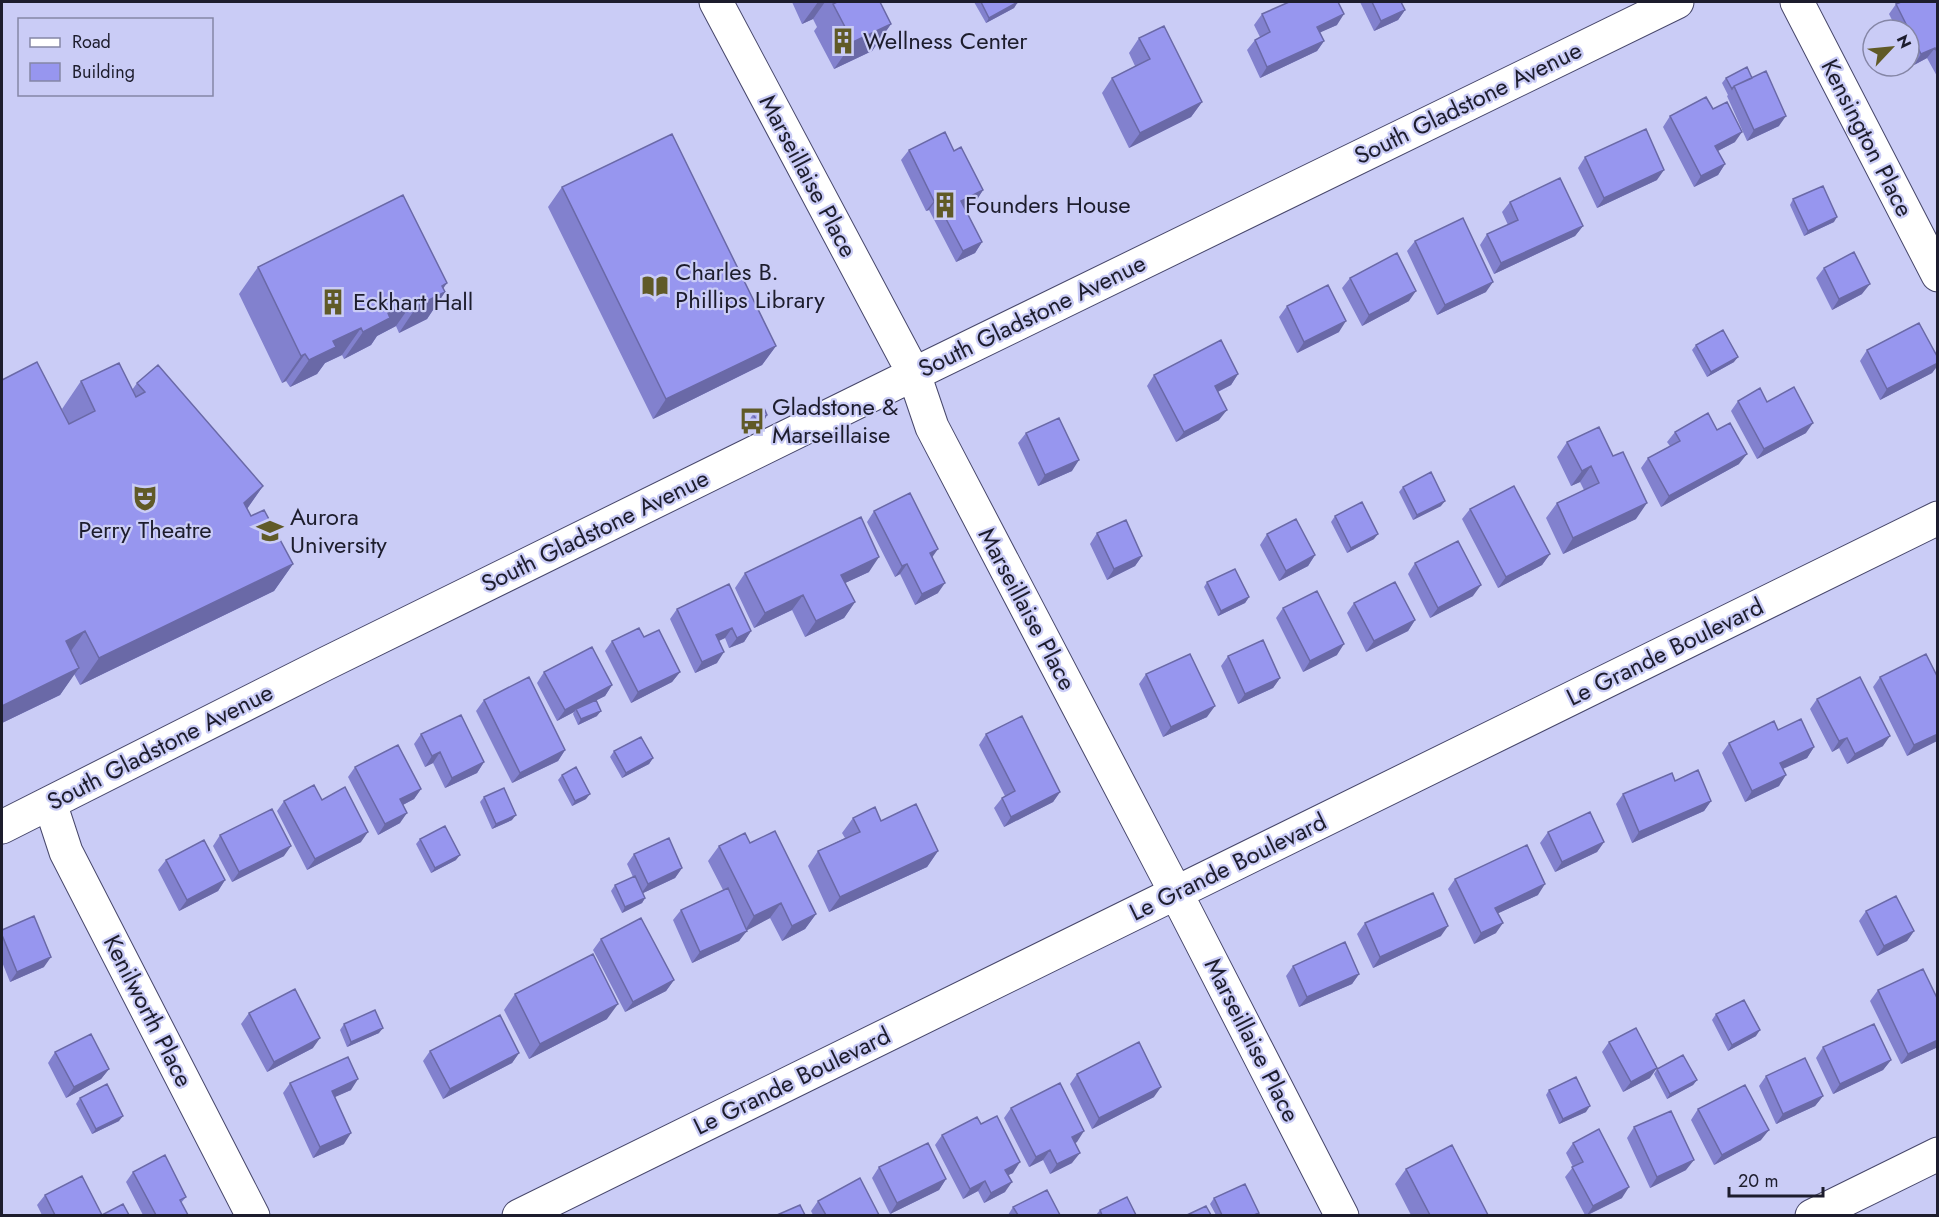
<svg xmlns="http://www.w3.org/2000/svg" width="1939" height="1217" viewBox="0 0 1939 1217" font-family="Jost,sans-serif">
<rect width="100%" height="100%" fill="#caccf6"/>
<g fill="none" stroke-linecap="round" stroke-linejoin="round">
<g stroke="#47476b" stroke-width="35">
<path id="street" d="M 716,2 L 914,374 L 932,427 L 1176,893 L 1342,1216
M 1797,2 L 1938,275
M 50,803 L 66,852 L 253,1216
M 2,827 L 325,664 L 914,374 L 1677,2
M 519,1216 L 1938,518
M 1812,1216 L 1938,1154"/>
</g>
<use href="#street" stroke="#fff" stroke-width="33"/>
</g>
<path fill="#8281ce" d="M 792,2 L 880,2 L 891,24 L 872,51 L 834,69 L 814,31 L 817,27 L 813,19 L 802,24 Z
M 974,2 L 1017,2 L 1014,8 L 986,23 Z
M 1360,2 L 1401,2 L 1405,10 L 1398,20 L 1374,31 Z
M 1938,2 L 1938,78 L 1927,58 L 1914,65 L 1909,55 L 1909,30 L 1897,30 L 1889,14 L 1896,4 Z
M 1262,14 L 1337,25 L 1320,32 L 1324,41 L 1317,51 L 1260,78 L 1247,50 L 1255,40 L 1260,37 L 1254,25 Z
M 1139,38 L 1202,102 L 1191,117 L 1129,148 L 1102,93 L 1112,78 L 1135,66 L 1129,53 Z
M 1726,78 L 1752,78 L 1779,126 L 1747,141 L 1727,96 L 1728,95 L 1722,83 Z
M 1713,109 L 1735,142 L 1718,151 L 1725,164 L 1718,175 L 1694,187 L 1663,127 L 1670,116 Z
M 909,150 L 954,151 L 983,190 L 976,201 L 964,207 L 982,242 L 975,253 L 956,262 L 929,210 L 926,211 L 901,160 Z
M 1585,157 L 1657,180 L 1597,208 L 1578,168 Z
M 562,187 L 776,346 L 762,365 L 653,419 L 548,207 Z
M 1793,199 L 1834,222 L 1804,236 L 1790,205 Z
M 1510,202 L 1583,226 L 1575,236 L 1494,274 L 1480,245 L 1487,234 L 1508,225 L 1502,212 Z
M 1415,241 L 1486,292 L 1437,315 L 1407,251 Z
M 258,267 L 443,288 L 445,292 L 427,319 L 399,333 L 396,326 L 377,336 L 371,345 L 344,359 L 342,355 L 325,363 L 317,374 L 290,387 L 286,381 L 282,383 L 239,294 Z
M 1824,268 L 1862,294 L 1832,310 L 1816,278 Z
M 1350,278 L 1409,301 L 1362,326 L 1342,288 Z
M 1287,306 L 1339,332 L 1297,353 L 1279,317 Z
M 1696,345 L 1734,362 L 1707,377 L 1692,350 Z
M 1867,350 L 1938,358 L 1938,365 L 1932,373 L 1880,400 L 1860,361 Z
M 1238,374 L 1231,385 L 1218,392 L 1219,420 L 1176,442 L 1147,386 L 1154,375 Z
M 2,380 L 69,424 L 62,409 L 81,381 L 132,390 L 137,383 L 263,486 L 247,509 L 251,516 L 293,564 L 274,591 L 80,685 L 74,674 L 60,695 L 2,723 Z
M 1738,401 L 1767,402 L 1806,433 L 1757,459 L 1731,411 Z
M 753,414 L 764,421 L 753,426 L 750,419 Z
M 1599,427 L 1636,519 L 1563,554 L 1546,518 L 1557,503 L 1584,490 L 1580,482 L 1571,486 L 1557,457 L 1567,442 Z
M 1717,430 L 1739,464 L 1661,507 L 1641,468 L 1648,458 L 1670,446 L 1667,442 L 1675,432 Z
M 1026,433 L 1072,471 L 1038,486 L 1018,443 Z
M 1403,487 L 1441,506 L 1413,520 L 1399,492 Z
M 1470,509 L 1550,554 L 1542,565 L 1498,588 L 1462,519 Z
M 874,511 L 938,593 L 915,605 L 900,574 L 895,577 L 867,522 Z
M 1335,516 L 1374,539 L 1347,553 L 1331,522 Z
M 1097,533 L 1142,556 L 1135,566 L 1107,580 L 1090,544 Z
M 1267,534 L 1315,555 L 1308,566 L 1279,581 L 1260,545 Z
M 1415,563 L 1473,596 L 1430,618 L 1408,574 Z
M 869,572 L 845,583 L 855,602 L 844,618 L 805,637 L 792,610 L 754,628 L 735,588 L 745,573 Z
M 1207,582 L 1249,597 L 1245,603 L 1218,616 L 1204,587 Z
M 1354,603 L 1415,620 L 1408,631 L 1366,652 L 1347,613 Z
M 1283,608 L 1337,655 L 1303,672 L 1276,618 Z
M 677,609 L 751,631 L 744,642 L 729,648 L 725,638 L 719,641 L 717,663 L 695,673 L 670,619 Z
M 644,637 L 680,672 L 672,682 L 631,703 L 605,651 L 612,641 Z
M 1228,656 L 1280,678 L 1273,688 L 1238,704 L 1221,666 Z
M 544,672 L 612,685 L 605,696 L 597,700 L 597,716 L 578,725 L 573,714 L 574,712 L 557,721 L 537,683 Z
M 1146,674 L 1207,717 L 1163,737 L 1139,684 Z
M 1880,677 L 1938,678 L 1937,741 L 1907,756 L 1873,687 Z
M 1817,699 L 1883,746 L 1847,764 L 1839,748 L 1832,752 L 1810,709 Z
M 484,700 L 565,750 L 558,761 L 512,783 L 476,711 Z
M 1778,730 L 1814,747 L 1807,758 L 1783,769 L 1779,786 L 1745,802 L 1722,753 L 1729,743 Z
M 421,734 L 484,762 L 477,773 L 445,788 L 433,763 L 425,767 L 414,744 Z
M 986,734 L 1060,792 L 1053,802 L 1004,827 L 994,808 L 1002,798 L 1005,796 L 979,745 Z
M 614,751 L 653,758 L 649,764 L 622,778 L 610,757 Z
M 355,767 L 421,789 L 414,799 L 403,805 L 400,823 L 378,835 L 348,777 Z
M 562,775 L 586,799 L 572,806 L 558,780 Z
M 1675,781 L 1711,801 L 1704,811 L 1632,843 L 1616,804 L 1623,794 Z
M 484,797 L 512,820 L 492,829 L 480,802 Z
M 322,800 L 361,842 L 307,870 L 277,811 L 284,801 Z
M 853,818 L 881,821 L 938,851 L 927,867 L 829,912 L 808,866 L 818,851 L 845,838 L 842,833 Z
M 1548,832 L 1604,842 L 1597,852 L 1555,872 L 1540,843 Z
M 220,835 L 284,856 L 232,882 L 213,846 Z
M 420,839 L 456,860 L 431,873 L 416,844 Z
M 750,843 L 816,914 L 805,929 L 782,941 L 770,918 L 746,930 L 739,941 L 692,963 L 673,920 L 681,910 L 723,890 L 708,861 L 719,846 Z
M 634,854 L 682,868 L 675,878 L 643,893 L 645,898 L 642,903 L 622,913 L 611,891 L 615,885 L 633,877 L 627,864 Z
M 166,860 L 225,880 L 218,891 L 179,911 L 158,870 Z
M 1455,879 L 1538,895 L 1498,913 L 1496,933 L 1474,944 L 1448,889 Z
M 1866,911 L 1914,931 L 1907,941 L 1877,956 L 1859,921 Z
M 1365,923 L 1441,936 L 1373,968 L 1357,934 Z
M 2,930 L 44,967 L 10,982 L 2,962 Z
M 601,939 L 674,980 L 666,991 L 625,1012 L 593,950 Z
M 1293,966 L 1359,974 L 1352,984 L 1299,1007 L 1286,976 Z
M 1878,990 L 1938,1000 L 1938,1047 L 1901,1064 L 1870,1001 Z
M 515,994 L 607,1019 L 529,1059 L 504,1010 Z
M 249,1013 L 313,1048 L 267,1072 L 241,1024 Z
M 1716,1014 L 1756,1036 L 1728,1051 L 1712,1020 Z
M 344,1024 L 379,1033 L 347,1047 L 340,1030 Z
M 1609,1042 L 1650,1078 L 1623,1092 L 1602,1052 Z
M 1823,1047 L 1891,1060 L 1883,1070 L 1833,1094 L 1816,1058 Z
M 430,1051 L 519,1053 L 512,1063 L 443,1099 L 423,1061 Z
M 55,1052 L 109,1069 L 101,1079 L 66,1098 L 48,1063 Z
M 1657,1069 L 1697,1080 L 1693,1085 L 1667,1099 L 1654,1074 Z
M 1077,1074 L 1154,1097 L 1092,1129 L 1070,1084 Z
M 1766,1076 L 1823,1096 L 1815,1106 L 1776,1124 L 1759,1086 Z
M 290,1083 L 351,1090 L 334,1097 L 344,1144 L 313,1158 L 283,1093 Z
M 1549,1090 L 1586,1112 L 1559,1124 L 1546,1095 Z
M 80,1098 L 119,1121 L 92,1134 L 76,1104 Z
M 1011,1108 L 1077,1142 L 1075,1143 L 1072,1163 L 1050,1174 L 1043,1160 L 1029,1167 L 1004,1118 Z
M 1698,1109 L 1761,1140 L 1714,1165 L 1691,1120 Z
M 981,1124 L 1013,1173 L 1008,1175 L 1005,1192 L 984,1203 L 978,1191 L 963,1199 L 935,1145 L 942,1135 Z
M 1634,1127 L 1686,1170 L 1650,1188 L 1627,1138 Z
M 1573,1143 L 1622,1198 L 1588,1215 L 1585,1215 L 1565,1177 L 1573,1167 L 1566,1153 Z
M 879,1167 L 946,1179 L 939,1190 L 890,1214 L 872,1178 Z
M 1406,1169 L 1488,1215 L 1411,1215 L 1395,1184 Z
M 133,1172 L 186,1197 L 181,1203 L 188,1215 L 143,1215 L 126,1182 Z
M 45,1195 L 102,1215 L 129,1215 L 42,1215 L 37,1205 Z
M 1214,1198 L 1259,1213 L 1257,1215 L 1216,1215 L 1210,1204 Z
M 818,1201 L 879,1215 L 813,1215 L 811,1211 Z
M 1013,1207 L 1060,1215 L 1008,1215 Z
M 1100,1210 L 1136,1215 L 1096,1215 Z"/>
<path fill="#6a69a7" d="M 818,2 L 825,2 L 813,19 L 802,24 Z
M 1018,2 L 1014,8 L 986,23 L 989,18 Z
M 1405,10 L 1398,20 L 1374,31 L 1381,21 Z
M 1344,14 L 1337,25 L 1310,37 L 1317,27 Z
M 891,24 L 872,51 L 834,69 L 853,42 Z
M 1324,41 L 1317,51 L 1260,78 L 1267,67 Z
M 1935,48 L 1927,58 L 1914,65 L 1921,54 Z
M 1202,102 L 1191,117 L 1129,148 L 1140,133 Z
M 1786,116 L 1779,126 L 1747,141 L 1754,130 Z
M 1742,132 L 1735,142 L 1708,156 L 1715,146 Z
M 1725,164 L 1718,175 L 1694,187 L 1701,176 Z
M 1664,170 L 1657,180 L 1597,208 L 1604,198 Z
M 983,190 L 976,201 L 954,212 L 961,201 Z
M 936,200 L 929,210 L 926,211 L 934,201 Z
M 1837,217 L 1834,222 L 1804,236 L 1808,231 Z
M 1583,226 L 1575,236 L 1494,274 L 1501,263 Z
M 982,242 L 975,253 L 956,262 L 963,251 Z
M 1493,282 L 1486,292 L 1437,315 L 1445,305 Z
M 447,283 L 438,296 L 445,292 L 427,319 L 399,333 L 417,306 L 442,286 Z
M 1870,284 L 1862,294 L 1832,310 L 1839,299 Z
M 1416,291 L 1409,301 L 1362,326 L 1369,315 Z
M 415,299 L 396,326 L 377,336 L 371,345 L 344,359 L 363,332 L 388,313 Z
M 1346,321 L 1339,332 L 1297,353 L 1304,342 Z
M 361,328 L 342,355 L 325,363 L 317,374 L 290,387 L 309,360 L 333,341 Z
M 776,346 L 762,365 L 653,419 L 666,399 Z
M 305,354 L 286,381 L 282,383 L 301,356 Z
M 1738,357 L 1734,362 L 1707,377 L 1711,372 Z
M 1938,363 L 1938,365 L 1932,373 L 1880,400 L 1887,389 Z
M 1238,374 L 1231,385 L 1207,397 L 1215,386 Z
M 1227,410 L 1219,420 L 1176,442 L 1184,432 Z
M 767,415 L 764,421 L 753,426 L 757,421 Z
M 1813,423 L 1806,433 L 1757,459 L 1764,449 Z
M 1747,454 L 1739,464 L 1661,507 L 1669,496 Z
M 1079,460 L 1072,471 L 1038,486 L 1045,475 Z
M 1591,466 L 1580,482 L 1571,486 L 1582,471 Z
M 263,486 L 244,513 L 244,503 Z
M 1445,501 L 1441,506 L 1413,520 L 1417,515 Z
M 1647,503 L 1636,519 L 1563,554 L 1573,538 Z
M 1378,534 L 1374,539 L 1347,553 L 1351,548 Z
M 938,549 L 931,559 L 930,553 Z
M 1550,554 L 1542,565 L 1498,588 L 1506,577 Z
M 1315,555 L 1308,566 L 1279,581 L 1286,571 Z
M 1142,556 L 1135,566 L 1107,580 L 1114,569 Z
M 879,557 L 869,572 L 830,590 L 841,575 Z
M 293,564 L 274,591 L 80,685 L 99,658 Z
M 907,564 L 900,574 L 895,577 L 902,566 Z
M 945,583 L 938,593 L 915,605 L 922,594 Z
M 1481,585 L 1473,596 L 1430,618 L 1438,608 Z
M 803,595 L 792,610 L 754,628 L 765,613 Z
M 1249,597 L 1245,603 L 1218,616 L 1221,611 Z
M 855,602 L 844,618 L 805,637 L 816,621 Z
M 1415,620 L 1408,631 L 1366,652 L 1374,641 Z
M 732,628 L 725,638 L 709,645 L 716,635 Z
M 85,631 L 66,658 L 66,641 Z
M 751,631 L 744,642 L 729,648 L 737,638 Z
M 1344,644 L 1337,655 L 1303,672 L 1310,661 Z
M 724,652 L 717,663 L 695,673 L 702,662 Z
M 79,668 L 60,695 L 2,723 L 2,706 Z
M 680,672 L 672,682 L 631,703 L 638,692 Z
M 1280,678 L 1273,688 L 1238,704 L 1245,694 Z
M 612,685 L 605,696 L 577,710 L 576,709 L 574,712 L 557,721 L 565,710 Z
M 1215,706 L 1207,717 L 1163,737 L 1171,727 Z
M 601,711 L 597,716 L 578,725 L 581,719 Z
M 1938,734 L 1937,741 L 1907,756 L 1914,745 Z
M 1890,736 L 1883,746 L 1847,764 L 1855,754 Z
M 1847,738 L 1839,748 L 1832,752 L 1839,741 Z
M 1814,747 L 1807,758 L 1773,773 L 1780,763 Z
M 565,750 L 558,761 L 512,783 L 520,773 Z
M 440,752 L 433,763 L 425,767 L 432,756 Z
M 653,758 L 649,764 L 622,778 L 626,773 Z
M 484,762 L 477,773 L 445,788 L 452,778 Z
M 1786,775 L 1779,786 L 1745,802 L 1752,791 Z
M 421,789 L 414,799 L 393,810 L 400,799 Z
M 1060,792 L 1053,802 L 1004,827 L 1011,817 Z
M 590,794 L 586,799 L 572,806 L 575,801 Z
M 1711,801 L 1704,811 L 1632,843 L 1639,832 Z
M 407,813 L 400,823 L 378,835 L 385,824 Z
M 516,815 L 512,820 L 492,829 L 496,824 Z
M 368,832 L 361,842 L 307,870 L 315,859 Z
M 1604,842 L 1597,852 L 1555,872 L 1562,862 Z
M 291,846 L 284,856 L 232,882 L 239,872 Z
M 938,851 L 927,867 L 829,912 L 840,897 Z
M 460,855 L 456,860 L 431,873 L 435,868 Z
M 682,868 L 675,878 L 641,894 L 648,884 Z
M 225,880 L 218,891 L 179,911 L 187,900 Z
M 1545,884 L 1538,895 L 1488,918 L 1495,908 Z
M 645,898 L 642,903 L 622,913 L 625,907 Z
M 781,903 L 770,918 L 744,932 L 754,916 Z
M 816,914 L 805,929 L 782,941 L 792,926 Z
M 1503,923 L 1496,933 L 1474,944 L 1481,933 Z
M 1448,926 L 1441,936 L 1373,968 L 1380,957 Z
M 747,931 L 739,941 L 692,963 L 700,952 Z
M 1914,931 L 1907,941 L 1877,956 L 1884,946 Z
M 51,957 L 44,967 L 10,982 L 17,972 Z
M 1359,974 L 1352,984 L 1299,1007 L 1307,997 Z
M 674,980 L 666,991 L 625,1012 L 633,1002 Z
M 618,1004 L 607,1019 L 529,1059 L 540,1044 Z
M 383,1028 L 379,1033 L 347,1047 L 351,1042 Z
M 1760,1030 L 1756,1036 L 1728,1051 L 1732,1045 Z
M 320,1038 L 313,1048 L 267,1072 L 274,1062 Z
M 1938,1040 L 1938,1047 L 1901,1064 L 1908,1054 Z
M 519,1053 L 512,1063 L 443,1099 L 450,1089 Z
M 1891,1060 L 1883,1070 L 1833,1094 L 1840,1084 Z
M 1657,1068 L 1650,1078 L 1623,1092 L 1631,1082 Z
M 109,1069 L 101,1079 L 66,1098 L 74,1087 Z
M 358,1079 L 351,1090 L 324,1102 L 332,1091 Z
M 1697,1080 L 1693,1085 L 1667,1099 L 1670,1094 Z
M 1161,1087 L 1154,1097 L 1092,1129 L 1099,1118 Z
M 1823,1096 L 1815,1106 L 1776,1124 L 1783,1114 Z
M 1590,1106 L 1586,1112 L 1559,1124 L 1563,1119 Z
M 123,1116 L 119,1121 L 92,1134 L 96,1129 Z
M 1769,1130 L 1761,1140 L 1714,1165 L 1722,1155 Z
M 1084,1131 L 1077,1142 L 1065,1148 L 1072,1137 Z
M 351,1133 L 344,1144 L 313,1158 L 320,1147 Z
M 1050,1150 L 1043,1160 L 1029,1167 L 1036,1157 Z
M 1080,1153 L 1072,1163 L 1050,1174 L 1057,1164 Z
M 1694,1160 L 1686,1170 L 1650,1188 L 1657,1177 Z
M 1020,1162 L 1013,1173 L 998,1180 L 1005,1170 Z
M 946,1179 L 939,1190 L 890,1214 L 897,1203 Z
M 985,1181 L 978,1191 L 963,1199 L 970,1189 Z
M 1012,1182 L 1005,1192 L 984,1203 L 991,1193 Z
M 1629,1187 L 1622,1198 L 1587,1215 L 1593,1206 Z"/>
<path fill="#9796ef" stroke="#6a69a7" stroke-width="1.5" d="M 837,2 L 880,2 L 891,24 L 853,42 L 833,4 Z
M 981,2 L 1018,2 L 989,18 Z
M 1289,2 L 1338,2 L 1344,14 L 1317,27 L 1324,41 L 1267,67 L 1255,40 L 1270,32 L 1262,14 Z
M 1372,2 L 1401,2 L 1405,10 L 1381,21 Z
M 1901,2 L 1938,2 L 1938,54 L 1935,48 L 1921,54 L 1896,4 Z
M 1164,26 L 1202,102 L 1140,133 L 1112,78 L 1150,59 L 1139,38 Z
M 1747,67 L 1752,78 L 1734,86 L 1732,89 L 1726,78 Z
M 1766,71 L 1786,116 L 1754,130 L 1734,86 Z
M 1706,97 L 1713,109 L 1727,102 L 1742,132 L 1715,146 L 1725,164 L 1701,176 L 1670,116 Z
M 1646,129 L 1664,170 L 1604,198 L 1585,157 Z
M 945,132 L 954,151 L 961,147 L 983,190 L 961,201 L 982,242 L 963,251 L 936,200 L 934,201 L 909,150 Z
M 672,134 L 776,346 L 666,399 L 562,187 Z
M 1560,178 L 1583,226 L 1501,263 L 1487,234 L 1518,220 L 1510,202 Z
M 1823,186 L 1837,217 L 1808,231 L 1793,199 Z
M 403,195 L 447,283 L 442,286 L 445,292 L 417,306 L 415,299 L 388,313 L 390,318 L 363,332 L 361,328 L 333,341 L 336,347 L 309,360 L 305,354 L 301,356 L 258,267 Z
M 1463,218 L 1493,282 L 1445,305 L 1415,241 Z
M 1854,252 L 1870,284 L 1839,299 L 1824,268 Z
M 1397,253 L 1416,291 L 1369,315 L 1350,278 Z
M 1328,285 L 1346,321 L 1304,342 L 1287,306 Z
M 1919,323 L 1938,358 L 1938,363 L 1887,389 L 1867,350 Z
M 1723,330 L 1738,357 L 1711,372 L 1696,345 Z
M 1221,340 L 1238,374 L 1215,386 L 1227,410 L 1184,432 L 1154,375 Z
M 37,362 L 69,424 L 95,411 L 81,381 L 119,363 L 136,397 L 145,392 L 137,383 L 158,365 L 263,486 L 244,503 L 251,516 L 264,510 L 293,564 L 99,658 L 85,631 L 66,641 L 79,668 L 2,706 L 2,380 Z
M 1794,387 L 1813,423 L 1764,449 L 1738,401 L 1760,388 L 1767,402 Z
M 764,408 L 767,415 L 757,421 L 753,414 Z
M 1708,413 L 1717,430 L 1730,423 L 1747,454 L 1669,496 L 1648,458 L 1680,441 L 1675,432 Z
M 1059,418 L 1079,460 L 1045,475 L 1026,433 Z
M 1599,427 L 1613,456 L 1623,452 L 1647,503 L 1573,538 L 1557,503 L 1599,483 L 1591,466 L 1582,471 L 1567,442 Z
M 1431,472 L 1445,501 L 1417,515 L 1403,487 Z
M 1514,486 L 1550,554 L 1506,577 L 1470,509 Z
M 910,493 L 938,549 L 930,553 L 945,583 L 922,594 L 907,564 L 902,566 L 874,511 Z
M 1362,502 L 1378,534 L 1351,548 L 1335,516 Z
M 861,517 L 879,557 L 841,575 L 855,602 L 816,621 L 803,595 L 765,613 L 745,573 Z
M 1296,519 L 1315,555 L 1286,571 L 1267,534 Z
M 1126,520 L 1142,556 L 1114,569 L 1097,533 Z
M 1458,541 L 1481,585 L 1438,608 L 1415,563 Z
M 1235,569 L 1249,597 L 1221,611 L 1207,582 Z
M 1395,582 L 1415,620 L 1374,641 L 1354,603 Z
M 729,584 L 751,631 L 737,638 L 732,628 L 716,635 L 724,652 L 702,662 L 677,609 Z
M 1317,591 L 1344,644 L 1310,661 L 1283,608 Z
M 639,628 L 644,637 L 659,630 L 680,672 L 638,692 L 612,641 Z
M 1263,640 L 1280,678 L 1245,694 L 1228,656 Z
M 592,647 L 612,685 L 565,710 L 544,672 Z
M 1190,654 L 1215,706 L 1171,727 L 1146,674 Z
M 1926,654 L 1938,678 L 1938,734 L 1914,745 L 1880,677 Z
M 529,677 L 565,750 L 520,773 L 484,700 Z
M 1860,677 L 1890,736 L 1855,754 L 1847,738 L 1839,741 L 1817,699 Z
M 596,700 L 601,711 L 581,719 L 576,709 Z
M 461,715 L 484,762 L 452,778 L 440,752 L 432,756 L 421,734 Z
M 1022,716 L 1060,792 L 1011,817 L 1002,798 L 1015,791 L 986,734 Z
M 1801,719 L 1814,747 L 1780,763 L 1786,775 L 1752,791 L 1729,743 L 1774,721 L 1778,730 Z
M 641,737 L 653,758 L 626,773 L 614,751 Z
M 398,745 L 421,789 L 400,799 L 407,813 L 385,824 L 355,767 Z
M 576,767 L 590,794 L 575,801 L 562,775 Z
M 1698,770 L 1711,801 L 1639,832 L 1623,794 L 1672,773 L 1675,781 Z
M 314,785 L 322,800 L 345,787 L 368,832 L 315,859 L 284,801 Z
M 504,788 L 516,815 L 496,824 L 484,797 Z
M 916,804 L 938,851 L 840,897 L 818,851 L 860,832 L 853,818 L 875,807 L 881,821 Z
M 272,809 L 291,846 L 239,872 L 220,835 Z
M 1590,812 L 1604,842 L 1562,862 L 1548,832 Z
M 445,826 L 460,855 L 435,868 L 420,839 Z
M 775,831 L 816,914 L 792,926 L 781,903 L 754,916 L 719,846 L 745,833 L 750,843 Z
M 669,838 L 682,868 L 648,884 L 634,854 Z
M 204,840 L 225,880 L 187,900 L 166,860 Z
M 1527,845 L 1545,884 L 1495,908 L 1503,923 L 1481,933 L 1455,879 Z
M 635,876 L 645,898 L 625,907 L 615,885 Z
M 728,888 L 747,931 L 700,952 L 681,910 Z
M 1433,893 L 1448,926 L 1380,957 L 1365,923 Z
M 1896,896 L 1914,931 L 1884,946 L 1866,911 Z
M 34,916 L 51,957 L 17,972 L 2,935 L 2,930 Z
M 641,918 L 674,980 L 633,1002 L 601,939 Z
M 1345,942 L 1359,974 L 1307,997 L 1293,966 Z
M 593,954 L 618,1004 L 540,1044 L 515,994 Z
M 1923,969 L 1938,1000 L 1938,1040 L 1908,1054 L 1878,990 Z
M 295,989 L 320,1038 L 274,1062 L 249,1013 Z
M 1744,1000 L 1760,1030 L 1732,1045 L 1716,1014 Z
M 375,1010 L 383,1028 L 351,1042 L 344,1024 Z
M 500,1015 L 519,1053 L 450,1089 L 430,1051 Z
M 1874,1024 L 1891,1060 L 1840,1084 L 1823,1047 Z
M 1636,1028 L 1657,1068 L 1631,1082 L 1609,1042 Z
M 91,1034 L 109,1069 L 74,1087 L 55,1052 Z
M 1139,1042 L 1161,1087 L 1099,1118 L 1077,1074 Z
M 1683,1055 L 1697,1080 L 1670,1094 L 1657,1069 Z
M 348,1057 L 358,1079 L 332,1091 L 351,1133 L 320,1147 L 290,1083 Z
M 1805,1058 L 1823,1096 L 1783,1114 L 1766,1076 Z
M 1576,1077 L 1590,1106 L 1563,1119 L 1549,1090 Z
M 1060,1083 L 1084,1131 L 1072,1137 L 1080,1153 L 1057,1164 L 1050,1150 L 1036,1157 L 1011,1108 Z
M 107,1084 L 123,1116 L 96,1129 L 80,1098 Z
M 1745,1085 L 1769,1130 L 1722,1155 L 1698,1109 Z
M 1671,1111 L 1694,1160 L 1657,1177 L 1634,1127 Z
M 997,1116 L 1020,1162 L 1005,1170 L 1012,1182 L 991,1193 L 985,1181 L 970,1189 L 942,1135 L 977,1117 L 981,1124 Z
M 1599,1129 L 1629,1187 L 1593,1206 L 1572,1167 L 1583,1162 L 1573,1143 Z
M 928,1143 L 946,1179 L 897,1203 L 879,1167 Z
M 1452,1145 L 1488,1215 L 1430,1215 L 1406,1169 Z
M 165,1155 L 186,1197 L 180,1200 L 188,1215 L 156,1215 L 133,1172 Z
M 82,1176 L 102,1215 L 123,1204 L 129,1215 L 55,1215 L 45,1195 Z
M 860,1178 L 879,1215 L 826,1215 L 818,1201 Z
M 1245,1184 L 1259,1213 L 1254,1215 L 1222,1215 L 1214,1198 Z
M 1047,1190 L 1060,1215 L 1018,1215 L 1013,1207 Z
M 1127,1197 L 1136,1215 L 1102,1215 L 1100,1210 Z
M 800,1205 L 805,1215 L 777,1215 Z
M 1206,1206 L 1211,1215 L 1187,1215 Z"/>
<defs>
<g id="building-bare" transform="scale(2.07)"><path d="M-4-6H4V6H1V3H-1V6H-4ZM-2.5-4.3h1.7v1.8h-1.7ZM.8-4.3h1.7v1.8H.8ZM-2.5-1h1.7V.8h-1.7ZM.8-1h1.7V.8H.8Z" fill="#605a27" stroke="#caccf6" stroke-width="2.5" paint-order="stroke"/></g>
<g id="library-bare" transform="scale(2.07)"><path d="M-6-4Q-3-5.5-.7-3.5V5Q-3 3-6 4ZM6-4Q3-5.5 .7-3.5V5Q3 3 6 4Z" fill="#605a27" stroke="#caccf6" stroke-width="2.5" paint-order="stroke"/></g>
<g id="bus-bare" transform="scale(2.07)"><path d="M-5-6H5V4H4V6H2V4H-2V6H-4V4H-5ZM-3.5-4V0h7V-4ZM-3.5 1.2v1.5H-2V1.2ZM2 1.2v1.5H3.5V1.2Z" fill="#605a27" stroke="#caccf6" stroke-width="2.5" paint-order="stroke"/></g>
<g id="theatre-bare" transform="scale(2.07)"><path d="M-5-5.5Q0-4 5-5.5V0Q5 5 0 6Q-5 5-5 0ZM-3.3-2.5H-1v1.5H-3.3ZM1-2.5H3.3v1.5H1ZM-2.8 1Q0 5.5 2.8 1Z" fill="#605a27" stroke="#caccf6" stroke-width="2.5" paint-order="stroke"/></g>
<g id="university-bare" transform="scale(2.07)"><path d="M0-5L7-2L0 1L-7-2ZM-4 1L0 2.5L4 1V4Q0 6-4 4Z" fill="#605a27" stroke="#caccf6" stroke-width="2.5" paint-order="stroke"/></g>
</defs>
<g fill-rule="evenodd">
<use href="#building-bare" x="843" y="41"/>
<use href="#building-bare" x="945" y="205"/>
<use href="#library-bare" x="655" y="286"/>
<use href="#building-bare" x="333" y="302"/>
<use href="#bus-bare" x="752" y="421"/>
<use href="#theatre-bare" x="145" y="498"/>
<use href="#university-bare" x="270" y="531"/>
</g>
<g text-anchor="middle" stroke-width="4.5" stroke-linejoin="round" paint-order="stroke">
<g font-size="24" fill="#1d1d2d" stroke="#caccf6" text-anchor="start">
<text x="863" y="49">Wellness Center</text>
<text x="965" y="213">Founders House</text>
<text x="675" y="280">Charles B.<tspan x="675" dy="28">Phillips Library</tspan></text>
<text x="353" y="310">Eckhart Hall</text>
<text x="772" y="415">Gladstone &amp;<tspan x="772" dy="28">Marseillaise</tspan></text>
<text x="290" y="525">Aurora<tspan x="290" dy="28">University</tspan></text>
<text x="145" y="538" text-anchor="middle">Perry Theatre</text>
</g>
<g font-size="24" fill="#1d1d2d" stroke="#caccf6">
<text transform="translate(1468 103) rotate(-26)" y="8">South Gladstone Avenue</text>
<text transform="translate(1867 138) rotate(63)" y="8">Kensington Place</text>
<text transform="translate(808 176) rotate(62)" y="8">Marseillaise Place</text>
<text transform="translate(1032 316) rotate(-26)" y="8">South Gladstone Avenue</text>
<text transform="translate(595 531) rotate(-26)" y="8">South Gladstone Avenue</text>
<text transform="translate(1027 609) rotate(62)" y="8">Marseillaise Place</text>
<text transform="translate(1665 652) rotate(-26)" y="8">Le Grande Boulevard</text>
<text transform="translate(160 747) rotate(-27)" y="8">South Gladstone Avenue</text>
<text transform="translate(1228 867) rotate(-26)" y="8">Le Grande Boulevard</text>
<text transform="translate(148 1011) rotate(63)" y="8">Kenilworth Place</text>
<text transform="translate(1252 1040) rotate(63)" y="8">Marseillaise Place</text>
<text transform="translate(792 1081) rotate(-26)" y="8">Le Grande Boulevard</text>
</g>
</g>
<rect width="1939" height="1217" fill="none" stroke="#1d1d2d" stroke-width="6"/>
<rect x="18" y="18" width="195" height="78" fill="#caccf6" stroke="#8586a6" stroke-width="1.5"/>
<rect x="30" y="38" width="30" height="9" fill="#ffffff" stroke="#8586a6" stroke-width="1.5"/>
<text x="72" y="48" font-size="18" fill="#1d1d2d">Road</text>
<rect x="30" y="63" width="30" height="18" fill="#9796ef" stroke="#8586a6" stroke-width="1.5"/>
<text x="72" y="78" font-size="18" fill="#1d1d2d">Building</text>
<g transform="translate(1891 48) rotate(64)"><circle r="28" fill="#caccf6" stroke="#8586a6" stroke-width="1.5"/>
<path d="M0-4.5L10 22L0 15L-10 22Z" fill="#605a27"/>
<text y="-9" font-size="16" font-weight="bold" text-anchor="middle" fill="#1d1d2d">N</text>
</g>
<path d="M1729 1187v9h94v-9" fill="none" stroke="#1d1d2d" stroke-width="3"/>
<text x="1738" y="1187" font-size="18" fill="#1d1d2d" stroke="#caccf6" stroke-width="4.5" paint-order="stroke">20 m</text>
</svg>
